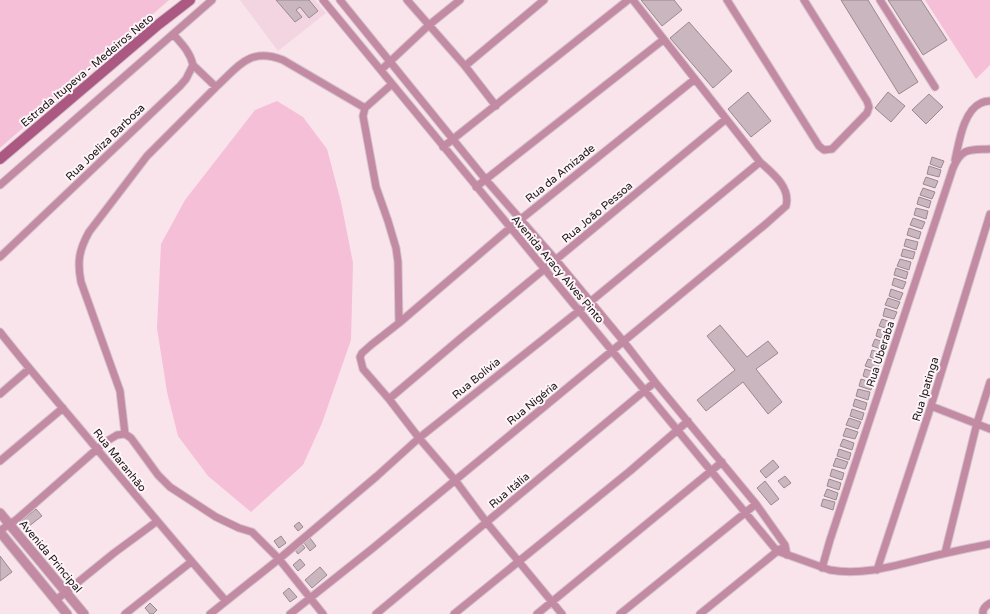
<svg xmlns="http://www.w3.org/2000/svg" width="990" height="614" viewBox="0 0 990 614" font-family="'Varela Round',sans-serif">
<rect width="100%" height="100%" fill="#f9e4ec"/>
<path fill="#f2d5e1" d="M 240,0 L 315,0 L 326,13 L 278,51 Z"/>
<path fill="#f5bfd7" d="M 0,0 L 169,0 L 0,148 Z
M 925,0 L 990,0 L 990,65 L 976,79 Z
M 277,101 L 303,117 L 327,149 L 341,202 L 353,263 L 351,340 L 322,423 L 303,465 L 251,512 L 208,476 L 178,436 L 167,392 L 157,328 L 161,244 L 185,200 L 255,110 Z"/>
<path fill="#cab6bf" stroke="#9b8890" d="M 276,0 L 309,0 L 318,11 L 309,18 L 300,7 L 296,10 L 302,17 L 295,22 Z
M 641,0 L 674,0 L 682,10 L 662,26 Z
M 841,0 L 868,0 L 918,82 L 899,94 Z
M 888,0 L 921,0 L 947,40 L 923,55 Z
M 689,22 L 732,71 L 713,88 L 670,38 Z
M 748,92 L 771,121 L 751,137 L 728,109 Z
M 888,92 L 905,106 L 891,122 L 875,108 Z
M 929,94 L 943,107 L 926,124 L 912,110 Z
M 932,157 L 944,161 L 941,168 L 930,164 Z
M 929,166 L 941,170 L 939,177 L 927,174 Z
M 926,177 L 938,181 L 935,188 L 923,184 Z
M 923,188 L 935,192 L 932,199 L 920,195 Z
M 919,197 L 931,201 L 929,208 L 917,204 Z
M 916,208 L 928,211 L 926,219 L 914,215 Z
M 913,218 L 925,222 L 922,229 L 910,225 Z
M 909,228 L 921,232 L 919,239 L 907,235 Z
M 906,239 L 918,242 L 916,250 L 904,246 Z
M 903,249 L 915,252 L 913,259 L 901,256 Z
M 900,259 L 911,262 L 909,270 L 897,266 Z
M 896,268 L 908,272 L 906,279 L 894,275 Z
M 894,278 L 906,282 L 903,289 L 892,285 Z
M 891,289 L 903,293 L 900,300 L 889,296 Z
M 888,298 L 900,302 L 897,309 L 885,305 Z
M 885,308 L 897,312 L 894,319 L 883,316 Z
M 882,319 L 893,323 L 891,330 L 879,326 Z
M 720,325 L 747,357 L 768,341 L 778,353 L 756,369 L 782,402 L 768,414 L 743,382 L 706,411 L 697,400 L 735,370 L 707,336 Z
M 878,329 L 890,333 L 887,340 L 876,336 Z
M 875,339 L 886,343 L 884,350 L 872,346 Z
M 872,350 L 884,354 L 881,361 L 870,357 Z
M 868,359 L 880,363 L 877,370 L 865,366 Z
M 865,369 L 877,373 L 874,380 L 863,376 Z
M 861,379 L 873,383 L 871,390 L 859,386 Z
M 858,389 L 870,392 L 868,400 L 856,396 Z
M 855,399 L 867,403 L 865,410 L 853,406 Z
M 852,409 L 864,413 L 862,420 L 850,416 Z
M 849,418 L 861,422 L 858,429 L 846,425 Z
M 846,428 L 858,432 L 855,439 L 843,436 Z
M 843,439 L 854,443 L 852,450 L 840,446 Z
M 839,449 L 851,453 L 849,460 L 837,456 Z
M 836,458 L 848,462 L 845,469 L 833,466 Z
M 773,460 L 779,467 L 766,478 L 760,471 Z
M 832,469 L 844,473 L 842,480 L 830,476 Z
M 785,476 L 791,483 L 784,488 L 778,481 Z
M 829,479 L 841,483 L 839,490 L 827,486 Z
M 765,481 L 779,499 L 771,505 L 757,488 Z
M 827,489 L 838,493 L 836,500 L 824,496 Z
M 823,499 L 835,502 L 833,510 L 821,506 Z
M 36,509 L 42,516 L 24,530 L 19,523 Z
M 299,522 L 303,527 L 298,531 L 294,526 Z
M 281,536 L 286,543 L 279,548 L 274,541 Z
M 310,538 L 316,546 L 310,551 L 304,543 Z
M 302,544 L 305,548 L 298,554 L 295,550 Z
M 0,556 L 12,572 L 0,581 Z
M 300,559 L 305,565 L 298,571 L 293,565 Z
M 320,567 L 327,575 L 312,588 L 305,580 Z
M 289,588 L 297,597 L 290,602 L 283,593 Z
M 150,603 L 157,610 L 153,614 L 150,614 L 145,608 Z"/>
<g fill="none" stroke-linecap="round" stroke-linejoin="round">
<g stroke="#d5c3ca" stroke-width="9">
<path id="minor" d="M 323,0 L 777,551 L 830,570 C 864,576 897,565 930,557 C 950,552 970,548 990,544
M 340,0 L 486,180 L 556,260 L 624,342 L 655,382 L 756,504 L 785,545 L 787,555
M 407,0 L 465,66 L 496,106
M 727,0 L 819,146 L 824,150 L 832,149 L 867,113 L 869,107 L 867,101 L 804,0
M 880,0 L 935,87
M 193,65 L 216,87 C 239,66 249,47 283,60 L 365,108
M 465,66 L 544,0
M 381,70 L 429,25 L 460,0
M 392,84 L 365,108 L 363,116 L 376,187 L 388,221 L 396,248 L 398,262 L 399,323
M 443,147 L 628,0
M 955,160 C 959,143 963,111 981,103 C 983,102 987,101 990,101
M 0,185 L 212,0
M 476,187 L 663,40
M 0,257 L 180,86 L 186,79 L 193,65 C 190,52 182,44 173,34
M 0,332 C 25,364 51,394 77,425 C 126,484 175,543 226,601
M 0,394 L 29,369
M 389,399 L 461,338 L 726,119
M 931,406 L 990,429
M 125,434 L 120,391 L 81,282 C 77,262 79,250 89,232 L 147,156 L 216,87
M 0,461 L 63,408
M 0,531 L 9,524 L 16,520 L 97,449 L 107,441 L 117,435 L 125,434 L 131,438 L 158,475 L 170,487 L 216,517 L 239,528 L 252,532 L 279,559 L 323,614
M 945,553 L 977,423 L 990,382
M 822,568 L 830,540 L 953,168 C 962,147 970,150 990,149
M 877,570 L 931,406 L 990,214
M 56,600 L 114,553 L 156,522
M 125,614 L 191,562
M 210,614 L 279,559 L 377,476 L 419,438 L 590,302 L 760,162
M 290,614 L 373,548 L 767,223 L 786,206 C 791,187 772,173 760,162 L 633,0
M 376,614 L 655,382
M 454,614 L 630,471 L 688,421
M 537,614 L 722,462
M 562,614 L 487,523 L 455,480 L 419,438 L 389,399 L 363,369 L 360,357 L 362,353 L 371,345 L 399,323 L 510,228 L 695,79
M 620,614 L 756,504
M 700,614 L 780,549
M 983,614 C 982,609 985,606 990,603"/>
</g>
<g stroke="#d5c3ca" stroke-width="11">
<path id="tertiary" d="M 0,513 L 84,614
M 0,532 L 67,614"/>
</g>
<g stroke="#d5c3ca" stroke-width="12">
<path id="secondary" d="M 0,159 L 159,24 L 190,0"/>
</g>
<use href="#minor" stroke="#c38aa4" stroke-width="7"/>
<use href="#tertiary" stroke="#c38aa4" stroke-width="9"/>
<use href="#secondary" stroke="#ab5982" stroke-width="10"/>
</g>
<g text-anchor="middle" stroke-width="4" stroke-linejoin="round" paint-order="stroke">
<g font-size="11" fill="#1a1316" stroke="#fdf5f8">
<text transform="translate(87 70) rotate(-40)" y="4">Estrada Itupeva - Medeiros Neto</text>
<text transform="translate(105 142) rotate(-44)" y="4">Rua Joeliza Barbosa</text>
<text transform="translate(560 173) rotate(-39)" y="4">Rua da Amizade</text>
<text transform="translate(597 212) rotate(-40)" y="4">Rua João Pessoa</text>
<text transform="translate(558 269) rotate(50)" y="4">Avenida Aracy Alves Pinto</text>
<text transform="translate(880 354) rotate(-72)" y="4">Rua Uberaba</text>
<text transform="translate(476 378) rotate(-39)" y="4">Rua Bolívia</text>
<text transform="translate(925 389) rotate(-73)" y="4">Rua Ipatinga</text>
<text transform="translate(532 403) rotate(-39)" y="4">Rua Nigéria</text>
<text transform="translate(120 460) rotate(51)" y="4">Rua Maranhão</text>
<text transform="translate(509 490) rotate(-40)" y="4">Rua Itália</text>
<text transform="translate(51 556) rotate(50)" y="4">Avenida Principal</text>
</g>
</g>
</svg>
